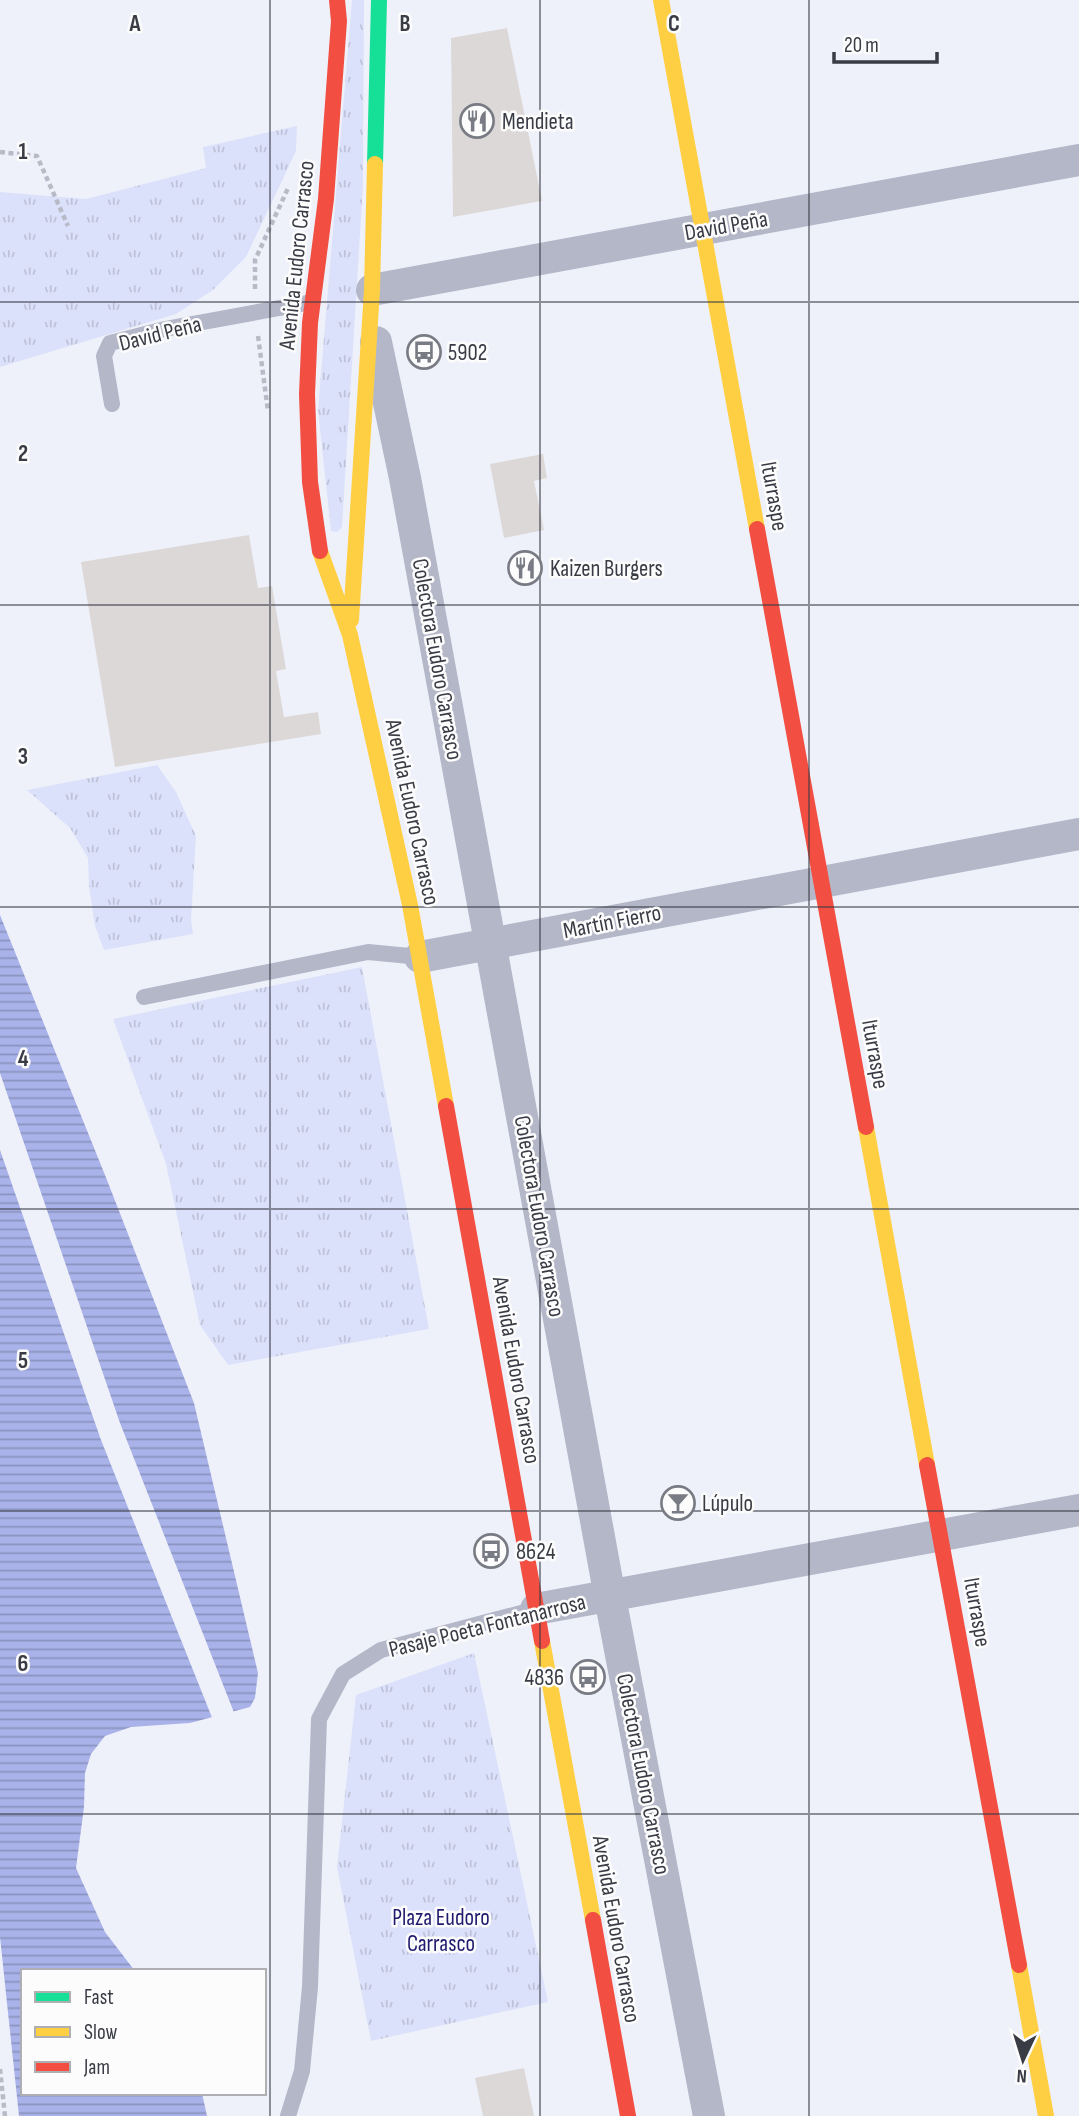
<svg xmlns="http://www.w3.org/2000/svg" width="1079" height="2116" viewBox="0 0 1079 2116" font-family="'Sofia Sans Condensed',sans-serif">
<defs>
<pattern id="grass-tufts" width="24" height="20" patternUnits="userSpaceOnUse" patternTransform="scale(1.75)"><rect width="24" height="20" fill="#dce1fb"/><path d="M3 7l-1-3M5 7V3M7 7l1-3M15 17l-1-3M17 17v-4M19 17l1-3" fill="none" stroke="#bec2d8"/></pattern>
<pattern id="water-rules" width="6" height="5" patternUnits="userSpaceOnUse" patternTransform="scale(1.75)"><rect width="6" height="5" fill="#aab3e9"/><path d="M0 2.5h6" fill="none" stroke="#8b93bf"/></pattern>
</defs>
<rect width="100%" height="100%" fill="#eff1fa"/>
<path fill="url(#grass-tufts)" d="M 352,0 L 364,0 L 363,185 L 342,527 L 337,532 L 331,531 L 318,410 Z
M 297,126 L 296,151 L 246,257 L 213,290 L 176,314 L 0,367 L 0,192 L 86,199 L 206,168 L 203,147 Z
M 157,765 L 176,792 L 196,836 L 191,920 L 193,934 L 104,950 L 95,926 L 89,886 L 88,858 L 70,828 L 27,790 Z
M 362,967 L 429,1329 L 228,1365 L 200,1325 L 166,1164 L 113,1019 Z
M 474,1653 L 548,2002 L 371,2041 L 337,1867 L 356,1695 Z"/>
<path fill="url(#water-rules)" d="M 0,915 L 105,1175 L 194,1403 L 258,1673 L 255,1698 L 250,1707 L 190,1723 L 131,1727 L 105,1736 L 91,1754 L 85,1773 L 84,1807 L 76,1868 L 105,1932 L 135,1971 L 23,1971 L 23,2093 L 202,2093 L 207,2116 L 0,2116 Z"/>
<path fill="#eff1fa" d="M 0,1073 L 120,1423 L 235,1715 L 213,1720 L 101,1440 L 0,1150 Z
M 0,1937 L 19,2116 L 0,2116 Z"/>
<path fill="#dcd8d8" d="M 507,28 L 542,201 L 453,217 L 451,38 Z
M 543,454 L 547,478 L 534,481 L 544,530 L 504,538 L 490,464 Z
M 249,535 L 258,588 L 272,586 L 286,669 L 276,671 L 284,717 L 318,712 L 321,734 L 115,767 L 81,562 Z
M 524,2068 L 534,2116 L 483,2116 L 475,2078 Z"/>
<g fill="none" stroke-linecap="round" stroke-linejoin="round">
<path stroke="#b8bbc7" stroke-width="4.5" stroke-dasharray="5 3.5" stroke-linecap="butt" d="M 0,152 L 37,156 L 68,226
M 255,289 L 255,260 L 289,186
M 258,336 L 268,411
M 0,2069 L 5,2116"/>
<path stroke="#b4b7c8" stroke-width="16" d="M 112,404 L 104,356 L 110,343 L 165,329 L 312,302
M 144,997 L 368,952 L 420,957
M 288,2116 L 302,2071 L 310,1987 L 319,1719 L 343,1674 L 381,1650 L 536,1609"/>
<path stroke="#b4b7c8" stroke-width="32" d="M 372,290 L 1079,160
M 376,342 L 405,478 L 610,1597 L 709,2116
M 420,957 L 1079,834
M 536,1609 L 1079,1510"/>
<path stroke="#16e098" stroke-width="16" d="M 375,164 L 379,0"/>
<path stroke="#ffcf43" stroke-width="16" d="M 661,0 L 757,529
M 320,551 L 350,635 L 410,905 L 446,1106
M 351,620 L 372,290 L 375,164
M 866,1127 L 927,1465
M 542,1641 L 593,1920
M 1019,1965 L 1046,2116"/>
<path stroke="#f24e42" stroke-width="16" d="M 757,529 L 866,1127
M 320,551 L 310,482 L 307,394 L 310,323 L 326,199 L 339,21 L 337,0
M 446,1106 L 542,1641
M 927,1465 L 1019,1965
M 593,1920 L 628,2116"/>
</g>
<path fill="none" stroke="#393b45" stroke-width="2" stroke-opacity="0.55" d="M 270,0 L 270,2116M 540,0 L 540,2116M 809,0 L 809,2116M 0,302 L 1079,302M 0,605 L 1079,605M 0,907 L 1079,907M 0,1209 L 1079,1209M 0,1511 L 1079,1511M 0,1814 L 1079,1814"/>
<defs>
<g id="restaurant-ring" transform="scale(1.75)"><circle r="9.5" fill="#fcfcfc" stroke="#797b84" stroke-width="1.5"/><path d="M-5-6h1v4h1v-4h1v4h1v-4h1v5L-1.5 .5V6h-2V.5L-5-1ZM5-6V6H3V1.5H1.5Q1.5-4 5-6Z" fill="#797b84"/></g>
<g id="bus-ring" transform="scale(1.75)"><circle r="9.5" fill="#fcfcfc" stroke="#797b84" stroke-width="1.5"/><path d="M-5-6H5V4H4V6H2V4H-2V6H-4V4H-5ZM-3.5-4V0h7V-4ZM-3.5 1.2v1.5H-2V1.2ZM2 1.2v1.5H3.5V1.2Z" fill="#797b84"/></g>
<g id="bar-ring" transform="scale(1.75)"><circle r="9.5" fill="#fcfcfc" stroke="#797b84" stroke-width="1.5"/><path d="M-6-5H6L.8 .8V4.5H3.5V6h-7V4.5H-.8V.8Z" fill="#797b84"/></g>
</defs>
<g fill-rule="evenodd">
<use href="#restaurant-ring" x="477" y="121"/>
<use href="#bus-ring" x="424" y="352"/>
<use href="#restaurant-ring" x="525" y="568"/>
<use href="#bar-ring" x="678" y="1503"/>
<use href="#bus-ring" x="491" y="1551"/>
<use href="#bus-ring" x="588" y="1677"/>
</g>
<g text-anchor="middle" stroke-width="5" stroke-linejoin="round" paint-order="stroke">
<g font-size="23" fill="#393b45" stroke="#fcfcfc" text-anchor="start">
<text x="502" y="129">Mendieta</text>
<text x="448" y="360">5902</text>
<text x="550" y="576">Kaizen Burgers</text>
<text x="702" y="1511">Lúpulo</text>
<text x="516" y="1559">8624</text>
<text x="564" y="1685" text-anchor="end">4836</text>
</g>
<g font-size="23" fill="#393b45" stroke="#fcfcfc">
<text transform="translate(726 225) rotate(-10)" y="8">David Peña</text>
<text transform="translate(296 255) rotate(-84)" y="8">Avenida Eudoro Carrasco</text>
<text transform="translate(160 333) rotate(-14)" y="8">David Peña</text>
<text transform="translate(775 496) rotate(80)" y="8">Iturraspe</text>
<text transform="translate(438 659) rotate(80)" y="8">Colectora Eudoro Carrasco</text>
<text transform="translate(413 812) rotate(78)" y="8">Avenida Eudoro Carrasco</text>
<text transform="translate(612 921) rotate(-11)" y="8">Martín Fierro</text>
<text transform="translate(876 1054) rotate(80)" y="8">Iturraspe</text>
<text transform="translate(540 1216) rotate(80)" y="8">Colectora Eudoro Carrasco</text>
<text transform="translate(517 1370) rotate(80)" y="8">Avenida Eudoro Carrasco</text>
<text transform="translate(978 1612) rotate(80)" y="8">Iturraspe</text>
<text transform="translate(487 1625) rotate(-14)" y="8">Pasaje Poeta Fontanarrosa</text>
<text transform="translate(644 1774) rotate(79)" y="8">Colectora Eudoro Carrasco</text>
<text transform="translate(617 1929) rotate(80)" y="8">Avenida Eudoro Carrasco</text>
</g>
<g font-size="23" fill="#1f1a6e" stroke="#fcfcfc">
<text x="441" y="1925">Plaza Eudoro<tspan x="441" dy="26">Carrasco</tspan></text>
</g>
</g>
<g font-size="23" text-anchor="middle" font-weight="bold" fill="#393b45" stroke="#fcfcfc" stroke-width="5" stroke-linejoin="round" paint-order="stroke">
<text x="135" y="31">A</text>
<text x="405" y="31">B</text>
<text x="674" y="31">C</text>
<text x="23" y="159">1</text>
<text x="23" y="461">2</text>
<text x="23" y="764">3</text>
<text x="23" y="1066">4</text>
<text x="23" y="1368">5</text>
<text x="23" y="1671">6</text>
</g>
<rect x="21" y="1969" width="245" height="126" fill="#fcfcfc" stroke="#aeafb3" stroke-width="2"/>
<rect x="35" y="1992" width="35" height="10" fill="#16e098" stroke="#aeafb3" stroke-width="2"/>
<text x="84" y="2004" font-size="21" fill="#393b45">Fast</text>
<rect x="35" y="2027" width="35" height="10" fill="#ffcf43" stroke="#aeafb3" stroke-width="2"/>
<text x="84" y="2039" font-size="21" fill="#393b45">Slow</text>
<rect x="35" y="2062" width="35" height="10" fill="#f24e42" stroke="#aeafb3" stroke-width="2"/>
<text x="84" y="2074" font-size="21" fill="#393b45">Jam</text>
<g transform="translate(1023 2060) rotate(184)" stroke="#fcfcfc" stroke-width="5" paint-order="stroke">
<path d="M0-5L12 26L0 18L-12 26Z" fill="#393b45"/>
<text y="-10" font-size="19" font-weight="bold" text-anchor="middle" fill="#393b45">N</text>
</g>
<path d="M834 52v10h103v-10" fill="none" stroke="#393b45" stroke-width="3.5"/>
<text x="844" y="52" font-size="21" fill="#393b45" stroke="#fcfcfc" stroke-width="5" paint-order="stroke">20 m</text>
</svg>
